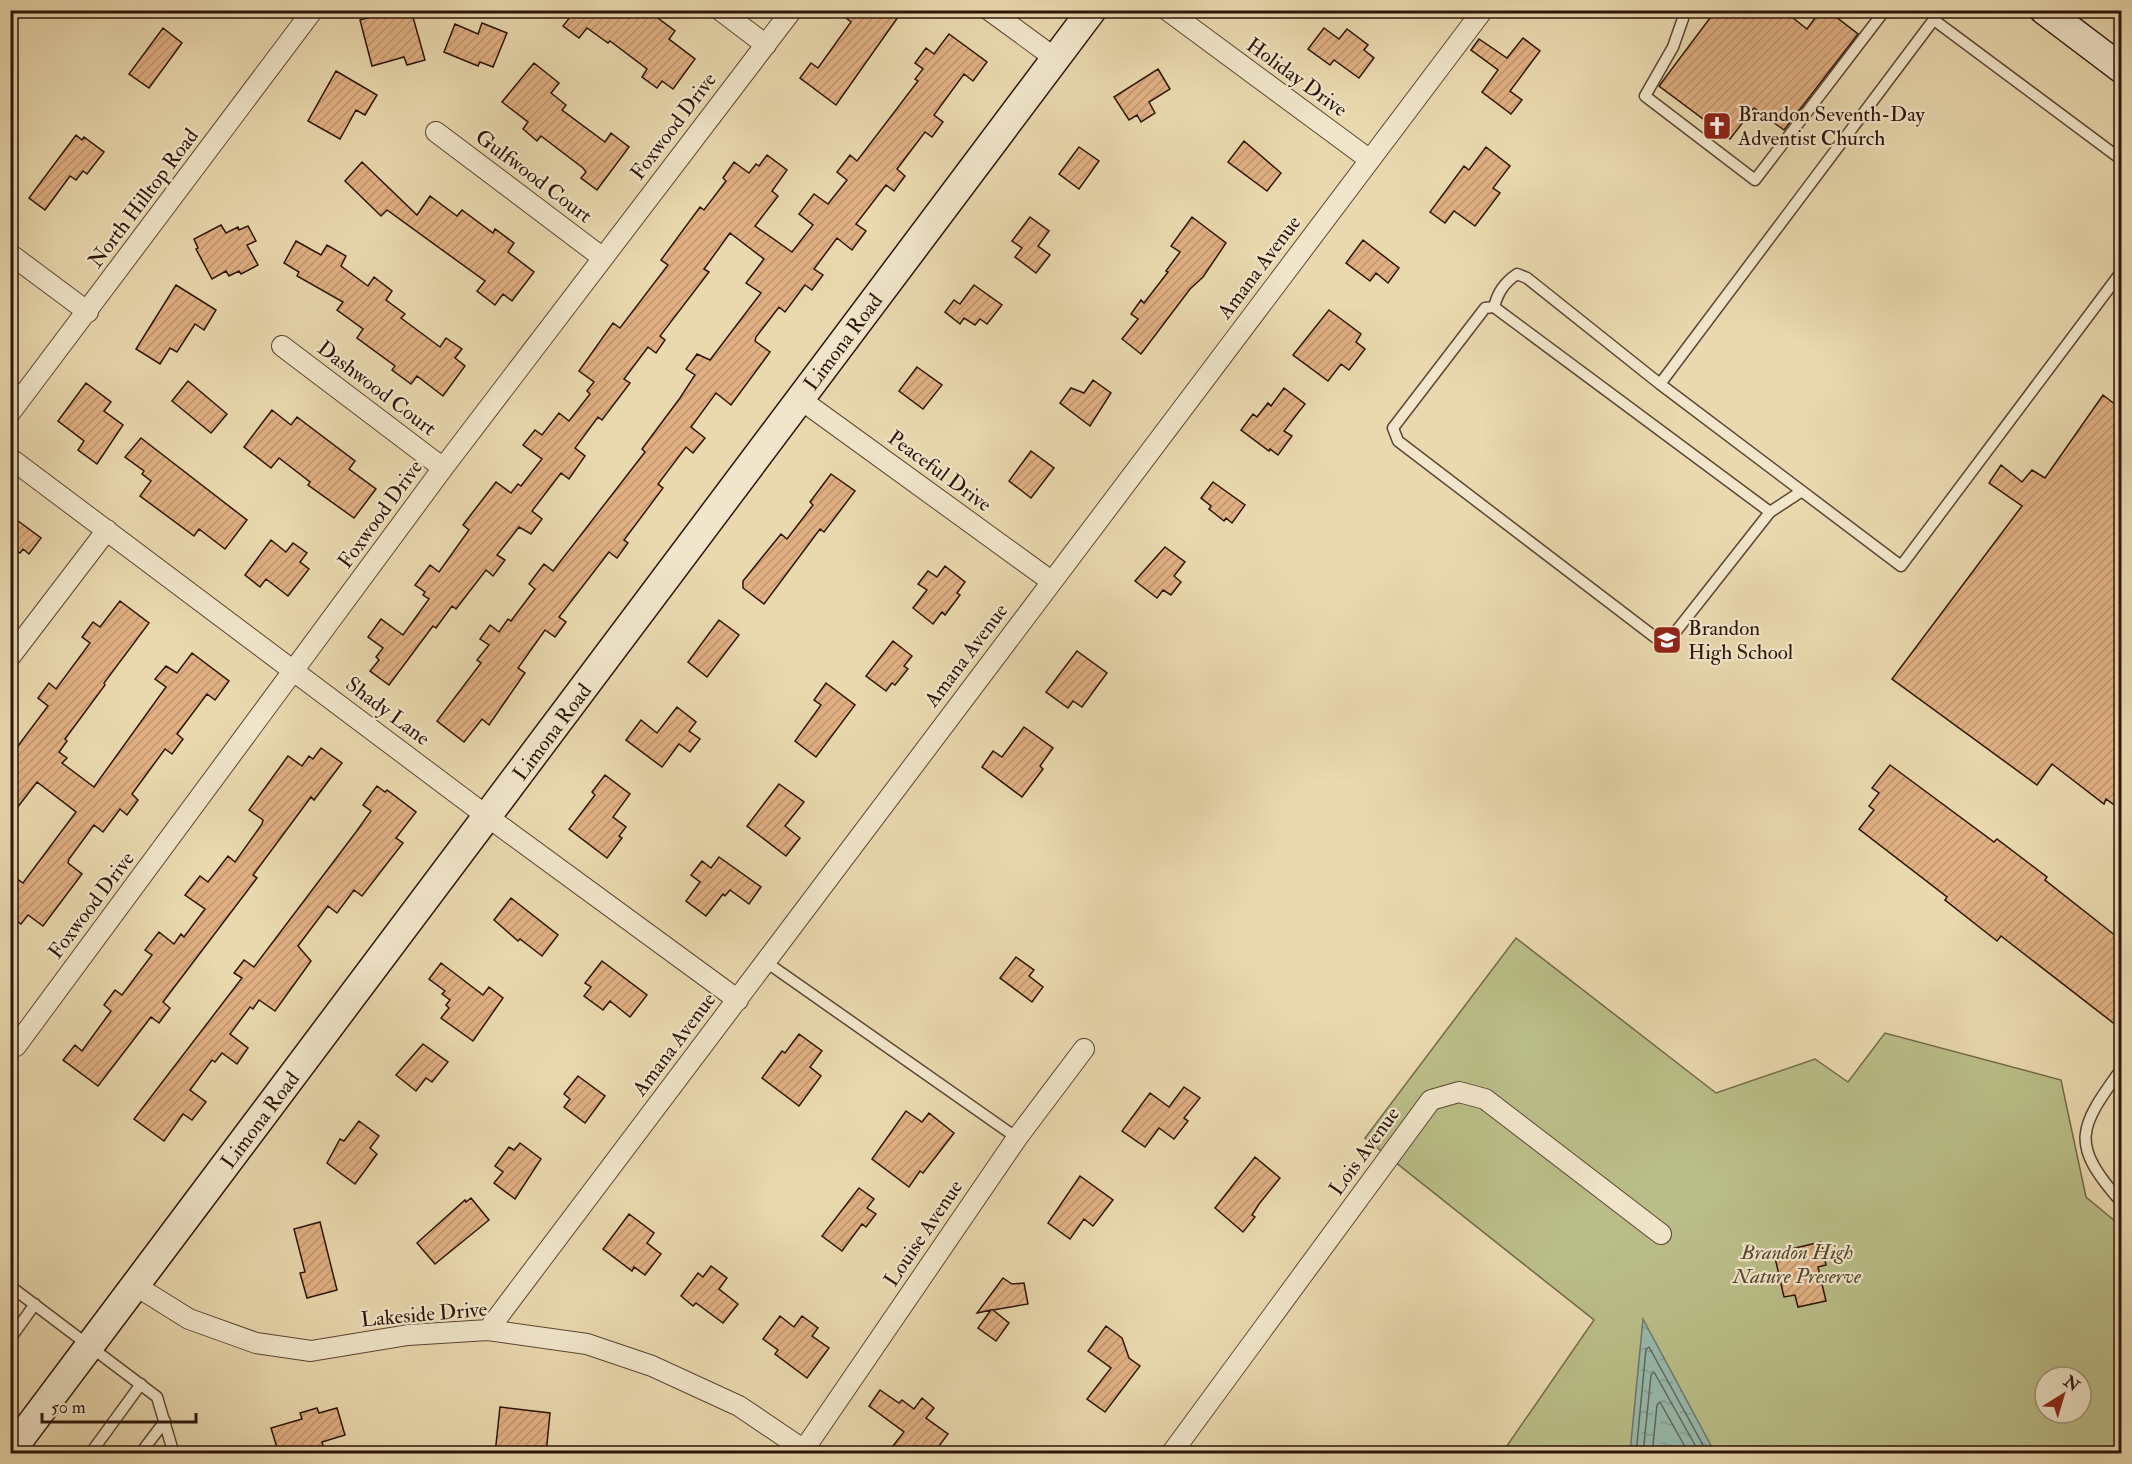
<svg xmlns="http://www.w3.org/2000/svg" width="2132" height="1464" viewBox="0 0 2132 1464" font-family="'IM FELL Double Pica',serif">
<defs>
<pattern id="water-ripples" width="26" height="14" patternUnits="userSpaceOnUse" patternTransform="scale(1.5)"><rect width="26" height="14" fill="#98baad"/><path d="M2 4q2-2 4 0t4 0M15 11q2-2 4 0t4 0" fill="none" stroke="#839f94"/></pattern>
<pattern id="building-hatch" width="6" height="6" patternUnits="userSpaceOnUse" patternTransform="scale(1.5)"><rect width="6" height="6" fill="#e0b083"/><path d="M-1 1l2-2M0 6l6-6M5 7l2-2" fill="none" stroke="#c09670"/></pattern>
</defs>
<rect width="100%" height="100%" fill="#ead9af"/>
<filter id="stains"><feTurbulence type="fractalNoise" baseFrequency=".00333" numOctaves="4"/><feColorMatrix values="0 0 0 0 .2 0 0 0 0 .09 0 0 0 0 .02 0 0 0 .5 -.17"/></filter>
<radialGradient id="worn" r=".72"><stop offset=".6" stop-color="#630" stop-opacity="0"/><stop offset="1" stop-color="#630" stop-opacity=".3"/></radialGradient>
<path fill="#babe88" stroke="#736949" stroke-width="1.5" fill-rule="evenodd" d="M 1516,938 L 1716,1093 L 1815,1059 L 1848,1082 L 1885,1033 L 2061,1080 L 2086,1197 L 2121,1226 L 2121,1453 L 1502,1453 L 1594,1320 L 1365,1138 ZM 2045,1377 L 2081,1377 L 2081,1413 L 2045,1413 Z"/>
<path fill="url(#water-ripples)" stroke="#6d786c" stroke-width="1.5" d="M 1643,1319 L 1715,1453 L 1630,1453 Z"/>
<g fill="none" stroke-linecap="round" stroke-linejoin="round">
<path stroke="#62675c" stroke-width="1.5" d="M 1636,1454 L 1646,1349 L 1649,1347 L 1708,1454
M 1643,1454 L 1651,1375 L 1654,1372 L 1700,1454
M 1652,1454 L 1657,1405 L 1660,1402 L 1689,1454"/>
</g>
<path fill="url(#building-hatch)" stroke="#2c140a" stroke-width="1.5" d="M 393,10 L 411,10 L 425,60 L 407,65 L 404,57 L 372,66 L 360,20 Z
M 563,10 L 647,10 L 675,31 L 669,39 L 695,59 L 673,89 L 662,81 L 657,88 L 642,77 L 647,69 L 610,41 L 608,43 L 587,28 L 579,38 L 563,26 L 571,16 Z
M 836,10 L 903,10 L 836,105 L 800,78 L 811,63 L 818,68 L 851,22 Z
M 1716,10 L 1783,10 L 1807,29 L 1821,10 L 1827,10 L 1858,34 L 1784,130 L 1754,108 L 1730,139 L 1659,86 Z
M 482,23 L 507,33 L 493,67 L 480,62 L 478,66 L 444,52 L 455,24 L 478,34 Z
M 163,28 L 182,43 L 149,88 L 129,74 Z
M 1324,28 L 1339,39 L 1347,29 L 1368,45 L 1364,50 L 1374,58 L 1359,78 L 1334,60 L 1330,65 L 1308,49 Z
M 949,34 L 987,62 L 973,81 L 964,74 L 934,115 L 943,122 L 932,137 L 925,132 L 897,169 L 905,176 L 894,191 L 886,185 L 856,224 L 866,231 L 852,250 L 837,238 L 814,269 L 823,275 L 812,290 L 805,285 L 785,312 L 779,307 L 756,337 L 755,341 L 770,352 L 731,405 L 716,393 L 691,427 L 705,438 L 693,453 L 686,447 L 658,484 L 663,488 L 624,540 L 628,543 L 617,558 L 609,552 L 559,617 L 566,622 L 555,637 L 545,630 L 518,668 L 525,673 L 489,725 L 482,719 L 464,742 L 437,721 L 481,663 L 477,660 L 489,645 L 480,639 L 490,625 L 499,632 L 508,619 L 511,621 L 535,589 L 529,584 L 544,564 L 553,571 L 645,452 L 642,449 L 680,398 L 695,375 L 686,369 L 697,354 L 710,360 L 761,293 L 746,283 L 764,259 L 730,233 L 704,269 L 709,272 L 660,336 L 665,340 L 656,353 L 648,347 L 624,379 L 630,383 L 602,420 L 598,417 L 575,448 L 585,456 L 569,479 L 561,473 L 532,511 L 542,519 L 531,534 L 519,527 L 497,555 L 505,560 L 493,576 L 486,570 L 456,609 L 452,606 L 436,628 L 433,626 L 389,685 L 370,671 L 379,660 L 376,657 L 383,648 L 368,637 L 381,619 L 403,635 L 429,599 L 423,595 L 425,592 L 415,585 L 430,565 L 439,572 L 469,530 L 463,525 L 496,482 L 511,493 L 518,484 L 521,486 L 542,459 L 523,445 L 535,430 L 542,435 L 559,413 L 569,421 L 590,394 L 587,391 L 594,382 L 579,371 L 613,323 L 620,328 L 668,265 L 661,260 L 700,207 L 704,210 L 726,181 L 723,178 L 734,162 L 749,173 L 756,164 L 759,166 L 767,155 L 787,170 L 772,191 L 778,196 L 755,226 L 792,252 L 813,225 L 799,214 L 814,194 L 828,204 L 847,180 L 837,172 L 850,155 L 857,161 L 918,81 L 915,79 L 923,69 L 915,63 L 926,48 L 934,54 Z
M 1523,38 L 1540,51 L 1510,91 L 1522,100 L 1511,114 L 1482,92 L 1498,70 L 1471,50 L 1479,39 L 1507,58 Z
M 534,63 L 559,83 L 551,93 L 566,105 L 562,110 L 605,142 L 611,133 L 629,147 L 597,190 L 581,178 L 586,172 L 583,168 L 541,136 L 537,141 L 523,129 L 528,122 L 502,102 Z
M 1158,69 L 1170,89 L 1149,102 L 1155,113 L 1141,122 L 1137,115 L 1129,120 L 1114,97 Z
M 336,71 L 377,95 L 365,115 L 356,110 L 340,139 L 308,121 Z
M 76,135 L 82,140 L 84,137 L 104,152 L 87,174 L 83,171 L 76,180 L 70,176 L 45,210 L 29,198 Z
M 1244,141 L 1281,173 L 1267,191 L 1228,162 Z
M 1079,147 L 1099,161 L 1079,189 L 1059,174 Z
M 1486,147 L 1510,166 L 1493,188 L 1500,193 L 1475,226 L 1454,211 L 1445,223 L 1430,212 L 1464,166 L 1469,170 Z
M 362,162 L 417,215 L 430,196 L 457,216 L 462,210 L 493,233 L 495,229 L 514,243 L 508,252 L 534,272 L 512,301 L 503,294 L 495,305 L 477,291 L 485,281 L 387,210 L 381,216 L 345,181 Z
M 1030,217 L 1049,231 L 1038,246 L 1050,255 L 1036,273 L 1015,257 L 1022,248 L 1012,241 Z
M 1192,217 L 1226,243 L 1203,277 L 1190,289 L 1141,354 L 1122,339 L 1138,319 L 1131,314 L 1141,300 L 1144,303 L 1168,272 L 1166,271 L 1180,252 L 1171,246 Z
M 221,225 L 226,233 L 238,227 L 239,230 L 248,226 L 256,241 L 247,245 L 258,265 L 241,274 L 239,271 L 229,276 L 226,271 L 212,279 L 196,249 L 198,248 L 194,239 Z
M 1363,240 L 1399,268 L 1388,283 L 1376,273 L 1370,281 L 1346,263 Z
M 296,241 L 321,255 L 327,245 L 346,256 L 341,266 L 368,286 L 374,277 L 392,291 L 386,300 L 405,314 L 401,318 L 440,347 L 446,338 L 462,349 L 455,358 L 465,366 L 443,396 L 417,376 L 411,384 L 392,370 L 395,366 L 357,338 L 363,329 L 337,310 L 343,302 L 297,276 L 299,272 L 284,263 Z
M 176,285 L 216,310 L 204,330 L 195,324 L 177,352 L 170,348 L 160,364 L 136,349 Z
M 974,285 L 1002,305 L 987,324 L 980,319 L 975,325 L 964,318 L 960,324 L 945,312 L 954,300 L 960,304 Z
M 1329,310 L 1361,334 L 1356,342 L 1365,349 L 1349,370 L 1341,364 L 1328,381 L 1293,355 Z
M 917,367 L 942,385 L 923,409 L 899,391 Z
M 1093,380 L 1111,393 L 1090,426 L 1060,403 L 1071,388 L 1084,393 Z
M 188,381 L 227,414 L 211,433 L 172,401 Z
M 86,383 L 111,402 L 104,411 L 123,425 L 97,464 L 78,450 L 84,441 L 58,421 Z
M 1284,388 L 1305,404 L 1284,431 L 1292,436 L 1278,455 L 1270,449 L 1269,451 L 1241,430 L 1253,414 L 1257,417 L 1268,403 L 1271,406 Z
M 2103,395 L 2121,409 L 2121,810 L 2106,799 L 2104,804 L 2052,764 L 2037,785 L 1892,679 L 2022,506 L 1989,483 L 2001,465 L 2022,482 L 2032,470 L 2045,478 Z
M 272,410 L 291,425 L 297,417 L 355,461 L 349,469 L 376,489 L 354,518 L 308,485 L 310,482 L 279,458 L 271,468 L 244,447 Z
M 141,438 L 247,520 L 225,549 L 199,529 L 194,536 L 140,496 L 151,481 L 142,474 L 144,471 L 125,457 Z
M 1031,451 L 1054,468 L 1031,498 L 1009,481 Z
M 831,474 L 855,491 L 824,532 L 820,529 L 764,604 L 743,588 L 743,581 L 781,534 L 787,539 L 813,505 L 810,502 Z
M 1213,482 L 1245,505 L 1232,523 L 1226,518 L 1224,521 L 1209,509 L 1211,506 L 1201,498 Z
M 10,515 L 41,538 L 29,554 L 23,549 L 20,553 L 10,546 Z
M 271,540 L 286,552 L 293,543 L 307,553 L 300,562 L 309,569 L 288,596 L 266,579 L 260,587 L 245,575 Z
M 1165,547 L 1185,562 L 1174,576 L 1181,582 L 1171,595 L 1163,590 L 1157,598 L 1135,581 Z
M 945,566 L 965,582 L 957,593 L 960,595 L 945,615 L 942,612 L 933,624 L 913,608 L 927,590 L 918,584 L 928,571 L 937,577 Z
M 120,601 L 149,623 L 104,683 L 105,685 L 65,739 L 67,741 L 59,752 L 67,758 L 62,763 L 94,787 L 166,687 L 155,679 L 166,666 L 177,673 L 192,653 L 229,681 L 215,700 L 207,694 L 177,734 L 183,739 L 172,754 L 165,749 L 132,794 L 138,800 L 127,815 L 120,809 L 103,832 L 94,825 L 69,859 L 68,863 L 82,874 L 43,926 L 28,915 L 21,924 L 10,916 L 10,874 L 23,883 L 76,812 L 37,782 L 10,817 L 10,740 L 18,746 L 48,706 L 38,698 L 49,683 L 56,689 L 90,643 L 82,637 L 93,622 L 100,627 Z
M 719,620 L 739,635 L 707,677 L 688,662 Z
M 893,641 L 912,656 L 904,666 L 908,669 L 895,685 L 892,683 L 886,691 L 866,676 Z
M 1077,651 L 1107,673 L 1082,707 L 1073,701 L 1068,708 L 1046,692 Z
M 826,683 L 855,705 L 816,757 L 795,741 L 821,705 L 814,700 Z
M 677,707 L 696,722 L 689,731 L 700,739 L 690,752 L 679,744 L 662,767 L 626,740 L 641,720 L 657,733 Z
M 1024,727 L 1053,748 L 1040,766 L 1043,769 L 1022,797 L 982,767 L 993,751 L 1002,757 Z
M 321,748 L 342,763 L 314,800 L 311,797 L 253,875 L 257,878 L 163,1002 L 170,1008 L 159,1023 L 151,1017 L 98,1086 L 63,1060 L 75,1045 L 82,1051 L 111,1011 L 104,1005 L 115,990 L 122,995 L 152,955 L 145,950 L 159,932 L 174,944 L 181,934 L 184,937 L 205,909 L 185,895 L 200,876 L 208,882 L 228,856 L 235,862 L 262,824 L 263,820 L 249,810 L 288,756 L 302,766 L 309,756 L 313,759 Z
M 1890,765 L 1994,842 L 1997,839 L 2047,877 L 2045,880 L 2121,940 L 2121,1029 L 2001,936 L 1997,941 L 1945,900 L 1947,897 L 1859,829 L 1874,810 L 1869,806 L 1879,793 L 1872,788 Z
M 605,775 L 630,794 L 613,817 L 626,827 L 619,836 L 622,838 L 607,858 L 569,829 L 595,795 L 592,792 Z
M 779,784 L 804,802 L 785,826 L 800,838 L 786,856 L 747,826 Z
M 377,786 L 385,792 L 387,790 L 416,812 L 396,838 L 403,843 L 362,896 L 354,890 L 337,913 L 328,906 L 298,946 L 311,961 L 275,1011 L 259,1000 L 253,1009 L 250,1007 L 230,1034 L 248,1048 L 237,1064 L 222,1053 L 215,1062 L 212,1060 L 190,1090 L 206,1102 L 192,1120 L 183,1114 L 164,1141 L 134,1119 L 242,978 L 234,973 L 244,960 L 254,967 L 356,832 L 371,811 L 363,805 Z
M 719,857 L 761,887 L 749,904 L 730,890 L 725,896 L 723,894 L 706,916 L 686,901 L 700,882 L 691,875 L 702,861 L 711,868 Z
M 511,898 L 558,935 L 542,956 L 520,939 L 518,941 L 494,920 Z
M 1016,957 L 1034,970 L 1029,976 L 1043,987 L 1032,1002 L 1000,978 Z
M 602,961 L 647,995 L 630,1017 L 610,1001 L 603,1010 L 584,996 L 591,987 L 585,983 Z
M 441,963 L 483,995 L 489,987 L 503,998 L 473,1041 L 441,1018 L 449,1008 L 446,1005 L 450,1000 L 442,994 L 445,991 L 429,979 Z
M 799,1034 L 822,1051 L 810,1067 L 821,1076 L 799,1106 L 762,1078 L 782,1051 L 785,1053 Z
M 423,1044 L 448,1062 L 432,1082 L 426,1078 L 416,1091 L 396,1075 Z
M 578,1076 L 605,1096 L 585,1123 L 564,1107 L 570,1099 L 564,1094 Z
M 1184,1087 L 1200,1098 L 1184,1118 L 1188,1121 L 1174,1139 L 1159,1128 L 1145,1147 L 1122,1131 L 1150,1093 L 1169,1107 Z
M 906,1111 L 922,1122 L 929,1113 L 954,1133 L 923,1173 L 920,1171 L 909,1187 L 872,1159 Z
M 359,1121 L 379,1136 L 370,1148 L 377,1154 L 355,1184 L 327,1163 L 340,1139 L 344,1141 Z
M 520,1143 L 541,1159 L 515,1199 L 494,1183 L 503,1172 L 495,1166 L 509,1147 L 514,1150 Z
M 1255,1157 L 1280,1178 L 1259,1204 L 1252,1215 L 1255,1217 L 1243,1232 L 1215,1208 Z
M 1080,1176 L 1113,1200 L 1093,1226 L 1084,1219 L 1070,1239 L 1048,1223 Z
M 859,1188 L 874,1199 L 867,1208 L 876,1214 L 866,1227 L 862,1224 L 842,1251 L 822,1236 Z
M 471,1198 L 489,1220 L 435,1264 L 417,1243 L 465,1200 L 466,1202 Z
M 629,1214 L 654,1233 L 647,1243 L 661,1254 L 645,1275 L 634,1267 L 632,1271 L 603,1249 Z
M 320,1222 L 337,1290 L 307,1298 L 300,1273 L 305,1272 L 294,1229 Z
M 1821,1242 L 1826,1265 L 1818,1267 L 1826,1301 L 1798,1307 L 1795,1295 L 1784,1297 L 1774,1253 Z
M 711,1266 L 727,1278 L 719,1289 L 738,1304 L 723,1323 L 696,1303 L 693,1306 L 681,1296 L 698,1273 L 703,1277 Z
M 1003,1278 L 1012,1284 L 1024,1283 L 1028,1304 L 993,1310 L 1009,1323 L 996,1341 L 978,1328 L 991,1310 L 977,1313 Z
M 780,1316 L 794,1327 L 802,1316 L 818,1328 L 812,1336 L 829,1348 L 807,1378 L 775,1354 L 778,1350 L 763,1339 Z
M 1106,1326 L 1122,1338 L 1129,1358 L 1140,1366 L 1105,1412 L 1087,1399 L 1111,1368 L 1088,1351 Z
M 880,1390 L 899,1403 L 902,1400 L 914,1409 L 922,1398 L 934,1408 L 926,1418 L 948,1434 L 933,1454 L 926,1454 L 917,1446 L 912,1454 L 903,1454 L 893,1446 L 904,1432 L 869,1406 Z
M 500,1407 L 550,1413 L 546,1454 L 495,1454 Z
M 317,1408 L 319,1413 L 337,1408 L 345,1435 L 322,1442 L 324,1449 L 310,1454 L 306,1447 L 279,1454 L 271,1428 L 302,1419 L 300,1413 Z"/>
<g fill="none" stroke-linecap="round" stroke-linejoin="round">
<g stroke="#5c4533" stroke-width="13">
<path id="lane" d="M 1686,10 L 1673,47 L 1645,96 L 1755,180 L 1885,10
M 1941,10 L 1660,384 L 1901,566 L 2122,271
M 1934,20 L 2122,160
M 1494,307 C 1498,292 1504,283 1517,274 L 1527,278 L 1660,384
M 1770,512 L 1494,307 L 1485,308 L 1393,428 L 1398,441 L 1656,638 L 1670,639 L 1770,512 L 1802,491
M 766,962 L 1017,1138
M 2122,1068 C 2078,1129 2069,1143 2122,1203
M 10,1286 L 157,1397 L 173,1451
M 10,1339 L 35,1304
M 173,1451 L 186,1454
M 90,1454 L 141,1384
M 140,1454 L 165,1421"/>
</g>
<g stroke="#5c4533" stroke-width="22">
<path id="street" d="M 720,10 L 766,45
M 989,10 L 1056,59
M 1167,10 L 1370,160
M 436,132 L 603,258
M 10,254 L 88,312
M 282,346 L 443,468
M 800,399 L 1051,581
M 10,413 L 313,10
M 10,458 L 488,817 L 738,1000
M 10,657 L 107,530
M 10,1049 L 16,1046 L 443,468 L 792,10
M 136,1286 L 189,1319 L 256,1343 L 311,1351 L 408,1335 L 488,1330 L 587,1344 L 652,1366 L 739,1406 L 810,1454
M 488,1330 L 1483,10
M 805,1448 L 1017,1138 L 1084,1049
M 1171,1454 L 1431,1100 L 1459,1092 L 1485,1099 L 1661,1234"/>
</g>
<g stroke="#2c140a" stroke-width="31">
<path id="secondary" d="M 2044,10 L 2122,69
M 10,1452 L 1092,10"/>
</g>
<use href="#lane" stroke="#f1e6cb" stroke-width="10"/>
<use href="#street" stroke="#f1e6cb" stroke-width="20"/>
<use href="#secondary" stroke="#f1e6cb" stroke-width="28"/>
</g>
<defs>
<g id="church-square" transform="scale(1.5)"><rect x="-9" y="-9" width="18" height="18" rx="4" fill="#8f2418" stroke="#f1e6cb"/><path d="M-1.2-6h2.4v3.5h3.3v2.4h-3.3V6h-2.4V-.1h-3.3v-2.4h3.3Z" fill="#fff"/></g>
<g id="school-square" transform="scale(1.5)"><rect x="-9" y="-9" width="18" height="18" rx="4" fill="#8f2418" stroke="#f1e6cb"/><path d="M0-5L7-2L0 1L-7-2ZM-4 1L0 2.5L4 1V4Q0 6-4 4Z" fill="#fff"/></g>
</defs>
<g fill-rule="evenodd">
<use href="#church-square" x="1717" y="126"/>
<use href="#school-square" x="1667" y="640"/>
</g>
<g text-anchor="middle" stroke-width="4.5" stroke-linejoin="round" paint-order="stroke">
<g font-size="21" fill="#2c140a" stroke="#f1e6cb">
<text transform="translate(1297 77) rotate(36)" y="7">Holiday Drive</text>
<text transform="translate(673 126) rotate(-53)" y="7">Foxwood Drive</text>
<text transform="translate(534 176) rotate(37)" y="7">Gulfwood Court</text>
<text transform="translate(143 198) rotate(-53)" y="7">North Hilltop Road</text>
<text transform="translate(1259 267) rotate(-53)" y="7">Amana Avenue</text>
<text transform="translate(843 342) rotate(-53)" y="7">Limona Road</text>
<text transform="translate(377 388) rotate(37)" y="7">Dashwood Court</text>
<text transform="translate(940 471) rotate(36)" y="7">Peaceful Drive</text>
<text transform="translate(380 514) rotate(-54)" y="7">Foxwood Drive</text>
<text transform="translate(966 655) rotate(-53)" y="7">Amana Avenue</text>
<text transform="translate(388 711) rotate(37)" y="7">Shady Lane</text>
<text transform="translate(552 732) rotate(-53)" y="7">Limona Road</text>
<text transform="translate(91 905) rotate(-53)" y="7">Foxwood Drive</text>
<text transform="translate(674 1044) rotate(-53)" y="7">Amana Avenue</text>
<text transform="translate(260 1120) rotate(-53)" y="7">Limona Road</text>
<text transform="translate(1364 1151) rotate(-54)" y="7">Lois Avenue</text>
<text transform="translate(923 1233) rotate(-56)" y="7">Louise Avenue</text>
<text transform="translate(424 1314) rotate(-5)" y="7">Lakeside Drive</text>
</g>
<g font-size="21" fill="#2c140a" stroke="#f1e6cb" text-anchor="start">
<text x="1738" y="121">Brandon Seventh-Day<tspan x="1738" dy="24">Adventist Church</tspan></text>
<text x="1688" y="635">Brandon<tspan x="1688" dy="24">High School</tspan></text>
</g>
<g font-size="21" font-style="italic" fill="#574730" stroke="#f1e6cb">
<text x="1797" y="1259">Brandon High<tspan x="1797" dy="24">Nature Preserve</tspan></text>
</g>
</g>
<rect width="2132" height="1464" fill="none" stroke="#ead9af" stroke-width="36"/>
<rect x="12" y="12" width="2108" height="1440" fill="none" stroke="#2c140a" stroke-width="3"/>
<rect x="18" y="18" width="2096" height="1428" fill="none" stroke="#2c140a" stroke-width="1.5"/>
<g transform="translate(2063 1395) rotate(37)"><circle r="28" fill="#f1e6cb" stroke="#a2927e" stroke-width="1.5"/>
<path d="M0-4.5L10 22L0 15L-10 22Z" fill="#8f2418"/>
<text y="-9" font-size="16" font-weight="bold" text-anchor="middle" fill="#2c140a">N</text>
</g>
<path d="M42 1413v9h154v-9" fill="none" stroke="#2c140a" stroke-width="3"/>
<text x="51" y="1413" font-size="18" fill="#2c140a" stroke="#f1e6cb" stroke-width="4.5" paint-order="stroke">50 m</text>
<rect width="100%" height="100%" filter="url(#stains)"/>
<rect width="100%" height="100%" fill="url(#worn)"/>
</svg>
